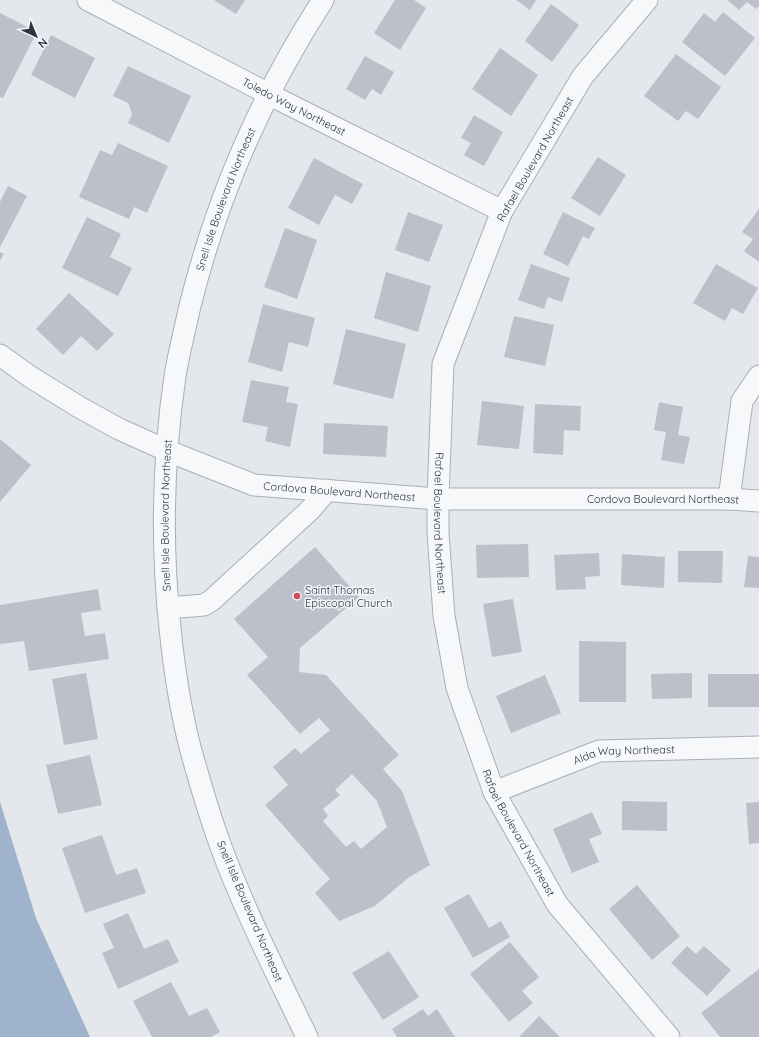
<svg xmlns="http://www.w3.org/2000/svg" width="759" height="1037" viewBox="0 0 759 1037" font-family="Quicksand,sans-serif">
<rect width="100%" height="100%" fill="#e4e7ec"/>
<path fill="#9fb4cc" d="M 0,802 L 36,918 L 90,1037 L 0,1037 Z"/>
<path fill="#bbc0ca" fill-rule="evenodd" d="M 215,0 L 245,0 L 236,14 L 215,1 Z
M 395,0 L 414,0 L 426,8 L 400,50 L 374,33 Z
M 516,0 L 536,0 L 530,10 Z
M 727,0 L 759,0 L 759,6 L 756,9 L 747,2 L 739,10 Z
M 551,4 L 579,25 L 552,62 L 525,41 Z
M 723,12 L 755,38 L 725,76 L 682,42 L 704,13 L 715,22 Z
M 0,13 L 37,32 L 3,98 L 0,97 Z
M 51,35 L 95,58 L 75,98 L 31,75 Z
M 500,48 L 538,75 L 511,116 L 472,89 Z
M 676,54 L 721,87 L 698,119 L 686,111 L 678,121 L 644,96 Z
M 365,56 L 394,72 L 381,95 L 372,89 L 365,100 L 346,89 Z
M 128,66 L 191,96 L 169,143 L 128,123 L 132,114 L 128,103 L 113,96 Z
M 474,115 L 503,132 L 484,166 L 464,155 L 471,143 L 461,138 Z
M 118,143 L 168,166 L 147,213 L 134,207 L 129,219 L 79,197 L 100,150 L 112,155 Z
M 598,157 L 626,175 L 600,216 L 571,198 Z
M 314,158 L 363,184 L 352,204 L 335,195 L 319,225 L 288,208 Z
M 8,186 L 27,196 L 0,247 L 0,202 Z
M 759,209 L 759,262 L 744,251 L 753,239 L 742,232 Z
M 408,212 L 443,225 L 429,262 L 395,250 Z
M 563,212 L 595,228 L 589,239 L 583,236 L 568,266 L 543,254 Z
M 87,217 L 121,234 L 110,257 L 132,268 L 118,296 L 62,268 Z
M 285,228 L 317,240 L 297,299 L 264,287 Z
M 0,252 L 4,254 L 0,261 Z
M 531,264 L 570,278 L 562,302 L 548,297 L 544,309 L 518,300 Z
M 716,264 L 758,288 L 743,314 L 732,308 L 725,321 L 693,303 Z
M 386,272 L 431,286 L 418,332 L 374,318 Z
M 69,293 L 114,334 L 97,351 L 81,336 L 63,355 L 36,329 Z
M 263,304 L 315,318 L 308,347 L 289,342 L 282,372 L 248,362 Z
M 514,316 L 554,325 L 545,366 L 504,357 Z
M 346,329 L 406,344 L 393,399 L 333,384 Z
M 251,380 L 289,387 L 286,402 L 298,404 L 290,447 L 265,441 L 268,427 L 242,422 Z
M 482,401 L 524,406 L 519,449 L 477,445 Z
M 659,402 L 683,407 L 678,435 L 690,437 L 684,464 L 661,460 L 666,432 L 654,430 Z
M 535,404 L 581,406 L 580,431 L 564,430 L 563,455 L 533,453 Z
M 324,423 L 388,426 L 386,457 L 323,454 Z
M 0,439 L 31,465 L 0,502 Z
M 528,544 L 529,577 L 477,578 L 476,545 Z
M 315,547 L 359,597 L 300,648 L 299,672 L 326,675 L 399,755 L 383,769 L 402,791 L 430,865 L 408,878 L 375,906 L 339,921 L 315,893 L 330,879 L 265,805 L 288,785 L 273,767 L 295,748 L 301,754 L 330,730 L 319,718 L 300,734 L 247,675 L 268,657 L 234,619 ZM 352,774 L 377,801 L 387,827 L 361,849 L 354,841 L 346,847 L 323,821 L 328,816 L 323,809 L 340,795 L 335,790 Z
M 678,551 L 723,551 L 722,583 L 678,582 Z
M 599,553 L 600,576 L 585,577 L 586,589 L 556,590 L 554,555 Z
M 622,554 L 665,557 L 664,588 L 621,585 Z
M 748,556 L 759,557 L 759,588 L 744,587 Z
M 98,589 L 101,610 L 81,613 L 85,636 L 105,633 L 109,659 L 29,671 L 24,641 L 0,644 L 0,605 Z
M 513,599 L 522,652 L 492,657 L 483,604 Z
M 579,641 L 626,642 L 626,702 L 579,702 Z
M 86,673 L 98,739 L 64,745 L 52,679 Z
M 692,673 L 692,698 L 652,699 L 651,674 Z
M 708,674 L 759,674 L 759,707 L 708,707 Z
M 545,675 L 561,713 L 511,733 L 496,696 Z
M 90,755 L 102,805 L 58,814 L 46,765 Z
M 622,801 L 667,802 L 667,831 L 622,830 Z
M 759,802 L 759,843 L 749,844 L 746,803 Z
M 592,812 L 602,834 L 589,839 L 599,862 L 572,873 L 553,829 Z
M 102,835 L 116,875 L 137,868 L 146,893 L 85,913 L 62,848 Z
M 637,885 L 680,936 L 652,960 L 609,909 Z
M 469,894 L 489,928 L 501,921 L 510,937 L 473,958 L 444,908 Z
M 128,913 L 144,949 L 168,939 L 179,962 L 118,989 L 102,953 L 114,948 L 103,924 Z
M 510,942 L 539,977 L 522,991 L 533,1003 L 509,1022 L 470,974 Z
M 687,946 L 696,954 L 704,946 L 731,970 L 707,996 L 671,963 Z
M 389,951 L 419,997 L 383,1020 L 352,973 Z
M 759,969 L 759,1037 L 720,1037 L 701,1013 Z
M 171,982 L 189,1016 L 207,1008 L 220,1032 L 211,1037 L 152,1037 L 133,1001 Z
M 423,1009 L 428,1016 L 437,1009 L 455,1037 L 397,1037 L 392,1029 Z
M 539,1016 L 560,1037 L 519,1037 Z"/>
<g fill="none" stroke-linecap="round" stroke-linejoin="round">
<g stroke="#a9aeb7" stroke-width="23">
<g id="minor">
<path id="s1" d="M 88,0 L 286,103 L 502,211"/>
<path id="s2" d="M 647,0 L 583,76 L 502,211 L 443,364 L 438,499 L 438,533 L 444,616 L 457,688 L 494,792 L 557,904 L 669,1037"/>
<path id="s3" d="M 0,355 L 29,376 L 79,407 L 119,429 L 168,451 L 254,485 L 438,499 L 729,499 L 759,501"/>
<path d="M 729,499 L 742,401 L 759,376"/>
<path d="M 168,608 L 204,605 L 212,600 L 311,509 L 327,490"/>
<path id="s4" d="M 494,792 L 599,751 L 759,747"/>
<path id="s5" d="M 307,1037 C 277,974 245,912 221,847 C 209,814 199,780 190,747 C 180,708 174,668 170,628 C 161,544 163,459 175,376 C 179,352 185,329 190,306 C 217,197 262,94 323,0"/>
</g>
</g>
<use href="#minor" stroke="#f7f8fa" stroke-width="21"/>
</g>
<circle fill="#d1495b" stroke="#f4f6f9" stroke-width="1.5" cx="297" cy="596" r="4"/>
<g text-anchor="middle" stroke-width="3" stroke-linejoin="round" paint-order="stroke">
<g font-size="11" fill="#2b3445" stroke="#f4f6f9">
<text dy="4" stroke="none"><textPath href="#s1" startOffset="232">Toledo Way Northeast</textPath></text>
<text transform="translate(535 159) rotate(-60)" y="4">Rafael Boulevard Northeast</text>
<text dy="4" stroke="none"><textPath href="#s5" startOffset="871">Snell Isle Boulevard Northeast</textPath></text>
<text dy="4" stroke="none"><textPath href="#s3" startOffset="372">Cordova Boulevard Northeast</textPath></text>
<text dy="4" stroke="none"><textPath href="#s3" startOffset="696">Cordova Boulevard Northeast</textPath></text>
<text dy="4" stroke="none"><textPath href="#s5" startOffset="547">Snell Isle Boulevard Northeast</textPath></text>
<text dy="4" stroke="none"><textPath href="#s2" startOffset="580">Rafael Boulevard Northeast</textPath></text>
<text dy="4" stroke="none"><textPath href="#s4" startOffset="137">Alda Way Northeast</textPath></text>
<text dy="4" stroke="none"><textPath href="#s2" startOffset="904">Rafael Boulevard Northeast</textPath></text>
<text transform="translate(250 911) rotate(67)" y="4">Snell Isle Boulevard Northeast</text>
</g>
<g font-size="11" fill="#2b3445" stroke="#f4f6f9" text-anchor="start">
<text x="305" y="594">Saint Thomas<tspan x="305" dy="13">Episcopal Church</tspan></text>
</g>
</g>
<g transform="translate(36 36) rotate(136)" stroke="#f4f6f9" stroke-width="3" paint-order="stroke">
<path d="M0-3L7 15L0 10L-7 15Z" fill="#2b3445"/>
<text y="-6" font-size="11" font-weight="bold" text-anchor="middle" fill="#2b3445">N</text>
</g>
</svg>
